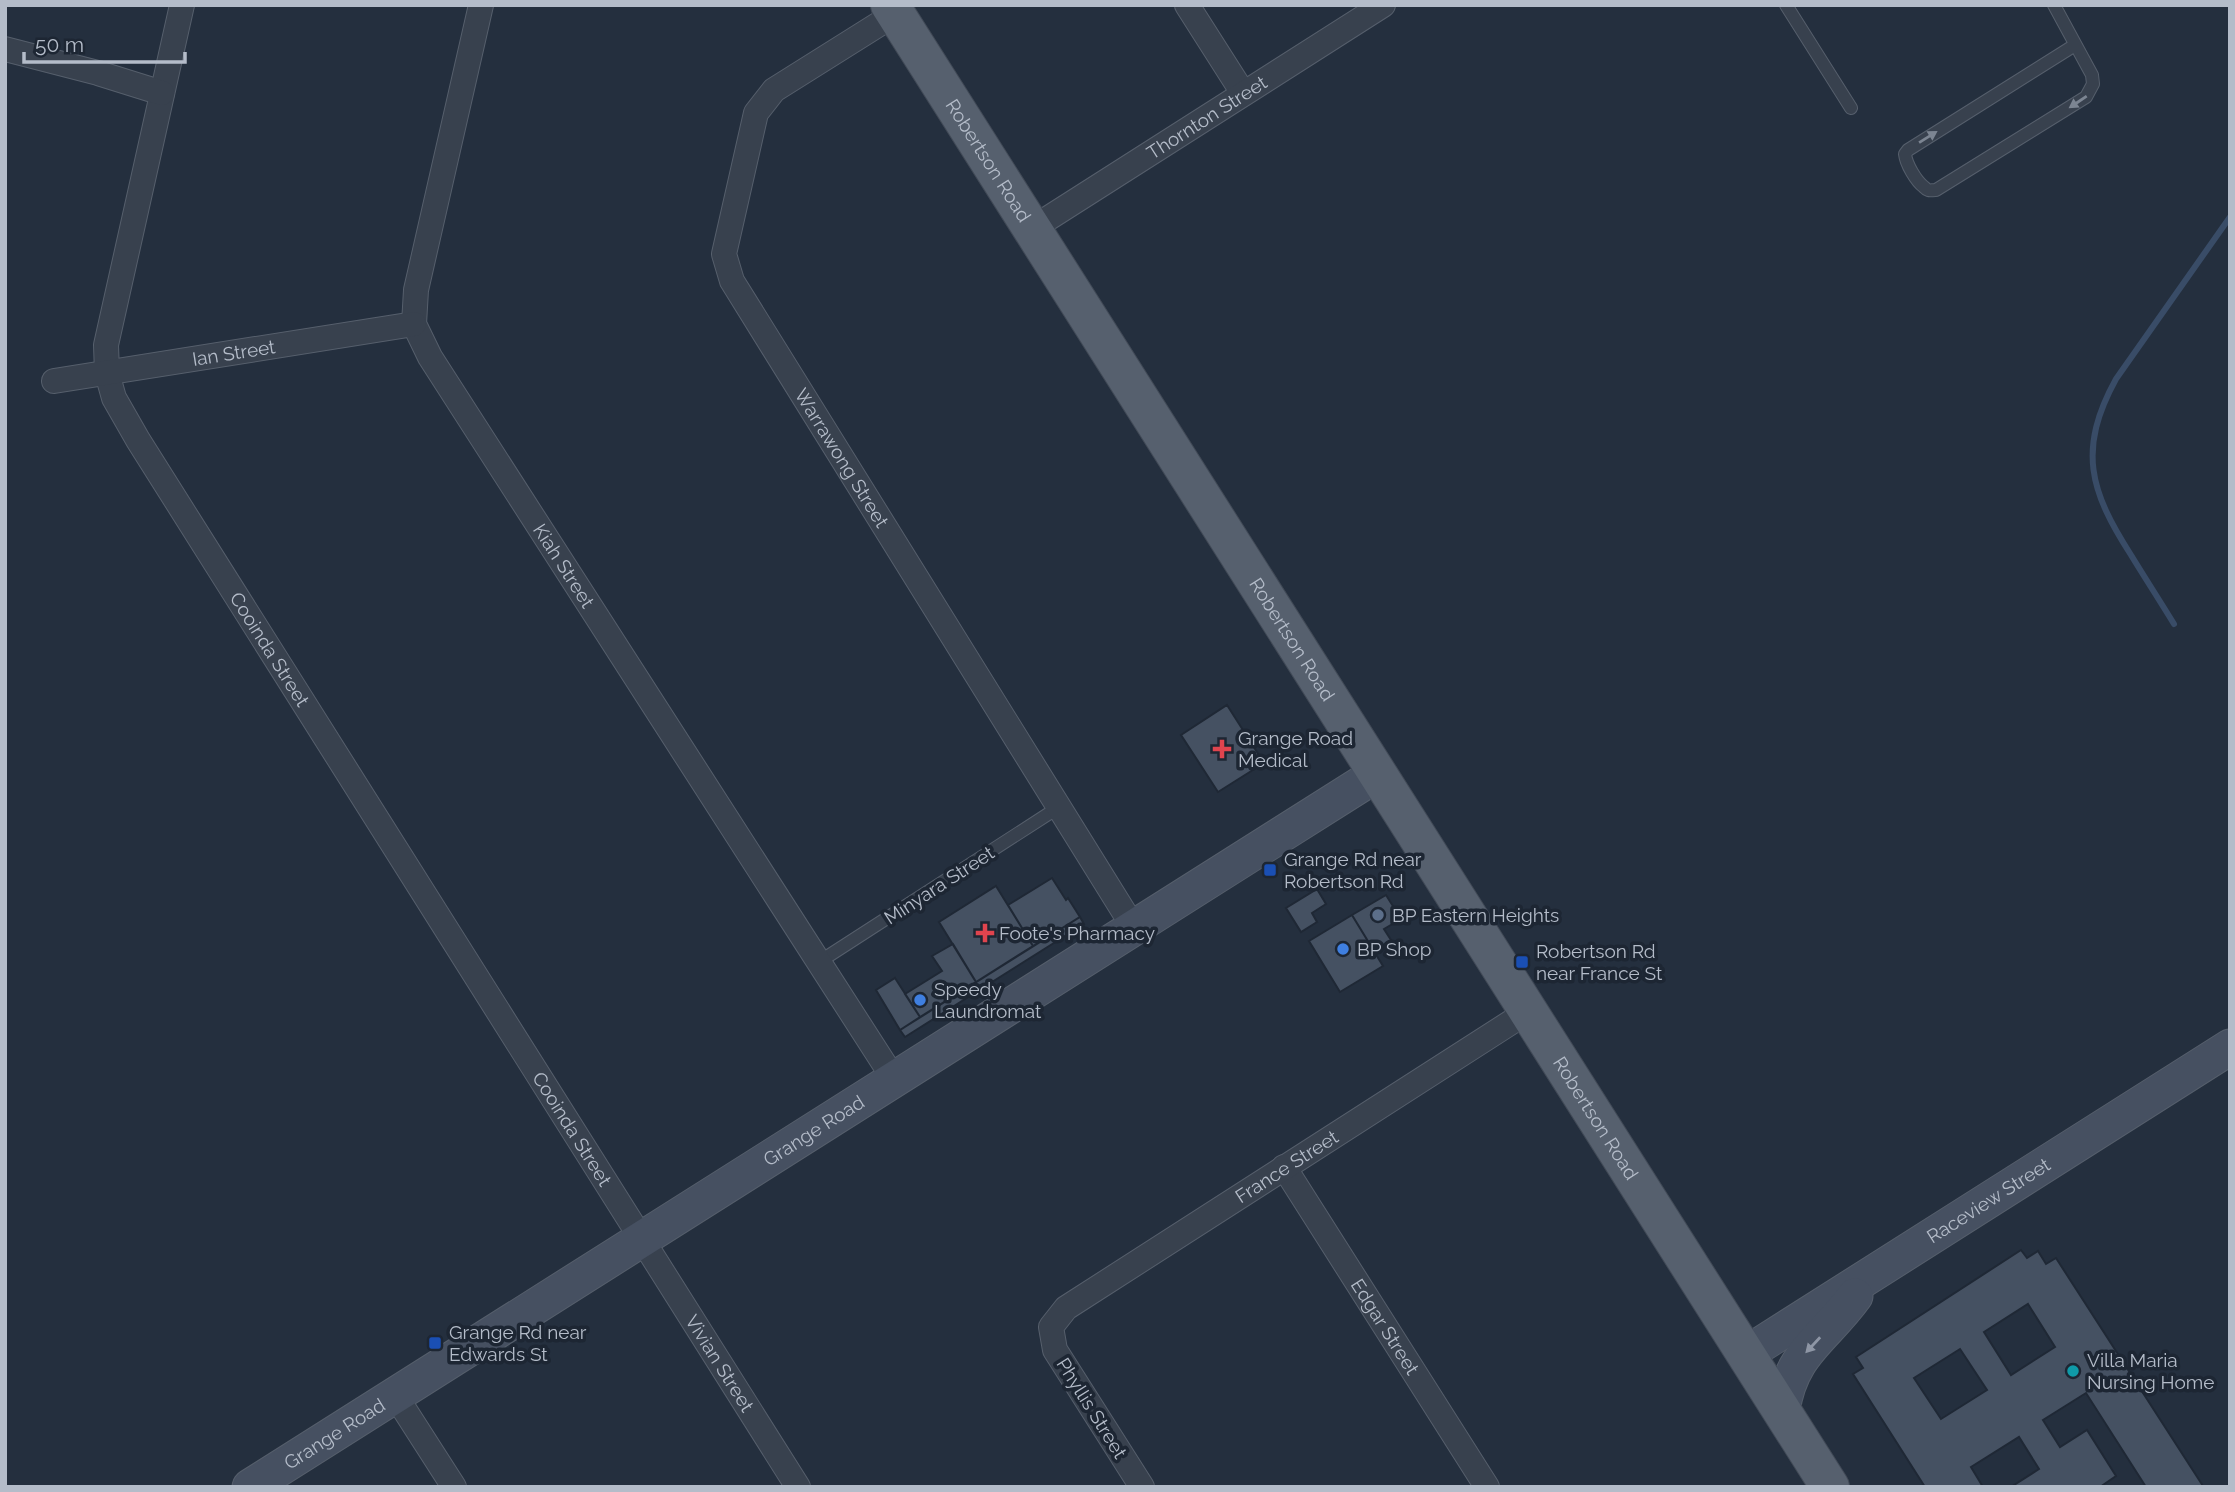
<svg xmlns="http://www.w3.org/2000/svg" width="2235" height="1492" viewBox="0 0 2235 1492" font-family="Raleway,sans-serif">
<rect width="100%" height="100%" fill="#242f3e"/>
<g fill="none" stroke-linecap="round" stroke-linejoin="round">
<path stroke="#394c67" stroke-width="6" d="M 2174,624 C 2160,601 2145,578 2131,555 C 2090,491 2077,450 2116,379 L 2230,217"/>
</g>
<path fill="#455162" stroke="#1f2835" stroke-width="2" fill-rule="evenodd" d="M 1227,705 L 1264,763 L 1218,792 L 1181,735 Z
M 1052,878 L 1066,900 L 1068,898 L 1080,917 L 1033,946 L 1008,905 Z
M 996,886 L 1033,946 L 976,982 L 939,922 Z
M 1317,889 L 1326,904 L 1312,913 L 1317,922 L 1301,932 L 1286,908 Z
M 1386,895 L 1401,919 L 1384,929 L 1391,940 L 1374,951 L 1352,915 Z
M 1352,915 L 1383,966 L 1340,992 L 1309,941 Z
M 1080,917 L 1084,924 L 905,1037 L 900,1030 Z
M 953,944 L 976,982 L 920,1017 L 905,994 L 942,971 L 932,956 Z
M 895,978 L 920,1017 L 900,1030 L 876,990 Z
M 2021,1250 L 2027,1258 L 2038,1251 L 2046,1264 L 2056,1258 L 2203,1486 L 2146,1487 L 2086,1393 L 2043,1420 L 2060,1447 L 2087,1430 L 2116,1476 L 2100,1487 L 2011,1487 L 2039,1469 L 2019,1437 L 1971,1467 L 1983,1487 L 1925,1487 L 1853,1374 L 1863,1368 L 1856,1357 ZM 2028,1304 L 2055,1347 L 2011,1375 L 1984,1332 ZM 1960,1349 L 1987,1390 L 1941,1419 L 1914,1378 Z"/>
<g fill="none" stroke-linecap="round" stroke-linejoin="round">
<g stroke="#565f6c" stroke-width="14">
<path id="lane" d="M 1786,5 L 1851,108
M 2054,5 L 2092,75 L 2093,84 L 2086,97 L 1936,190 C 1930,190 1929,192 1924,187 C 1916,181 1906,164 1905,154 L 1908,150 L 2075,45
M 819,962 L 1059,807"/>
</g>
<g stroke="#565f6c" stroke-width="26">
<g id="street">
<path id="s1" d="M 182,5 L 106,345 L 107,373 L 114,398 L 138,440 L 798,1487"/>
<path id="s2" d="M 481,5 L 416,290 L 414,324 L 430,357 L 894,1079"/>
<path d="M 1187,5 L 1243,93"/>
<path id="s3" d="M 895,14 L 774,90 L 756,113 L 724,254 L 732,281 L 1134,928"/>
<path d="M 5,49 L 98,73 L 162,93"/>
<path id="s4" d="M 1033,228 L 1383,5"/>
<path id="s5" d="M 54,381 L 414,324"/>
<path id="s6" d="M 1284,1167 L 1487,1487"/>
<path d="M 395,1395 L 454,1487"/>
<path id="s7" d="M 1142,1487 L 1055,1350 L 1051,1327 L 1066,1308 L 1527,1012"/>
</g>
</g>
<g stroke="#565f6c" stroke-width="37">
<g id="secondary">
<path id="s8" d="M 1746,1354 L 2230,1047"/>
<path d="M 1782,1411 C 1790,1353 1824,1339 1855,1296"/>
<path id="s9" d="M 250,1487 L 1377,774"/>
</g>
</g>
<g stroke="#414a57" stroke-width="40">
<g id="primary">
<path id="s10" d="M 890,5 L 1830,1487"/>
</g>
</g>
<use href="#lane" stroke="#38414e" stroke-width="12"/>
<use href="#street" stroke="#38414e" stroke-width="24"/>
<use href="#secondary" stroke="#465061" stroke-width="35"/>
<use href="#primary" stroke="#56606e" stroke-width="38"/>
</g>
<defs><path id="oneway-solid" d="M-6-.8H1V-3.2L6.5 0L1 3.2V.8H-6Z" transform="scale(1.75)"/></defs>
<g fill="#7c8592">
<use href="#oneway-solid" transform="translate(2078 102) rotate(146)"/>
<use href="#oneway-solid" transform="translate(1928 137) rotate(-32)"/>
</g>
<use fill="#8e96a5" href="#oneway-solid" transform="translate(1813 1345) rotate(133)"/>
<g fill="#e0444e" stroke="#1d2633" stroke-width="2.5">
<path d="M1218.5 738.5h7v7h7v7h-7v7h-7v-7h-7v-7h7z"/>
<path d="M981.5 922.5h7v7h7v7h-7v7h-7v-7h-7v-7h7z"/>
</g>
<g fill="#1a4fb4" stroke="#1d2633" stroke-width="2.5">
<rect x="1263" y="863" width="14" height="14" rx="3.5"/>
<rect x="1515" y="955" width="14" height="14" rx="3.5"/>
<rect x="428" y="1336" width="14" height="14" rx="3.5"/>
</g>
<circle fill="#5c6f8a" stroke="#1d2633" stroke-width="2.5" cx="1378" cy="915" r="7"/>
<g fill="#3f7fe0" stroke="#1d2633" stroke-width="2.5">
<circle cx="1343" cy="949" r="7"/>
<circle cx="920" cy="1000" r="7"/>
</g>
<circle fill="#0f9aa8" stroke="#1d2633" stroke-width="2.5" cx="2073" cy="1371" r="7"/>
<g text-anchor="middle" stroke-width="7" stroke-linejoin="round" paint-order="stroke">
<g font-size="19" fill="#b4bcc9" stroke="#1d2633">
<text dy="7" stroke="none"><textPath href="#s4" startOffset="206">Thornton Street</textPath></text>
<text dy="7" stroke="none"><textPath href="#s10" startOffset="184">Robertson Road</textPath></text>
<text dy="7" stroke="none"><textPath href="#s5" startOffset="182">Ian Street</textPath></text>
<text dy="7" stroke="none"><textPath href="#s3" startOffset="553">Warrawong Street</textPath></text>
<text dy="7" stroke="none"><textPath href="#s2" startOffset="611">Kiah Street</textPath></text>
<text dy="7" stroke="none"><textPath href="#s10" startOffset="751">Robertson Road</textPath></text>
<text dy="7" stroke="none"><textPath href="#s1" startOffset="698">Cooinda Street</textPath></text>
<text transform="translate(939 885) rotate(-33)" y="7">Minyara Street</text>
<text dy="7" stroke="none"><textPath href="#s10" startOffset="1318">Robertson Road</textPath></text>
<text dy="7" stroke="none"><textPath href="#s1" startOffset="1265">Cooinda Street</textPath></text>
<text dy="7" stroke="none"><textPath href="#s9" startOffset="667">Grange Road</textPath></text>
<text dy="7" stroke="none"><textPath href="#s7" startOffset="472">France Street</textPath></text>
<text dy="7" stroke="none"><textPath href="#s8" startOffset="287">Raceview Street</textPath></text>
<text dy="7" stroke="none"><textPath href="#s6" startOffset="189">Edgar Street</textPath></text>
<text dy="7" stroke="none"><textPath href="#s1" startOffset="1542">Vivian Street</textPath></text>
<text transform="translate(1092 1408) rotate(58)" y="7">Phyllis Street</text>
<text dy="7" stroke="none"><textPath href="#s9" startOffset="100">Grange Road</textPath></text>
</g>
<g font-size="19" fill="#b4bcc9" stroke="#1d2633" text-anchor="start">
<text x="1238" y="745">Grange Road<tspan x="1238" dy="22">Medical</tspan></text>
<text x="1284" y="866">Grange Rd near<tspan x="1284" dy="22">Robertson Rd</tspan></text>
<text x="1392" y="922">BP Eastern Heights</text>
<text x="999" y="940">Foote's Pharmacy</text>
<text x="1357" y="956">BP Shop</text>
<text x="1536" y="958">Robertson Rd<tspan x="1536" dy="22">near France St</tspan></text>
<text x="934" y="996">Speedy<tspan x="934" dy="22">Laundromat</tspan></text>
<text x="449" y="1339">Grange Rd near<tspan x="449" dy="22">Edwards St</tspan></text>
<text x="2087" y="1367">Villa Maria<tspan x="2087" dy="22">Nursing Home</tspan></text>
</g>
</g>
<rect width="2235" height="1492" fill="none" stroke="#b4bcc9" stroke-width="14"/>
<path d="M24 52v10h161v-10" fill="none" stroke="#b4bcc9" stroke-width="3.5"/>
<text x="35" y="52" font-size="21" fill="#b4bcc9" stroke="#1d2633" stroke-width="5" paint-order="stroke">50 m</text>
</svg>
